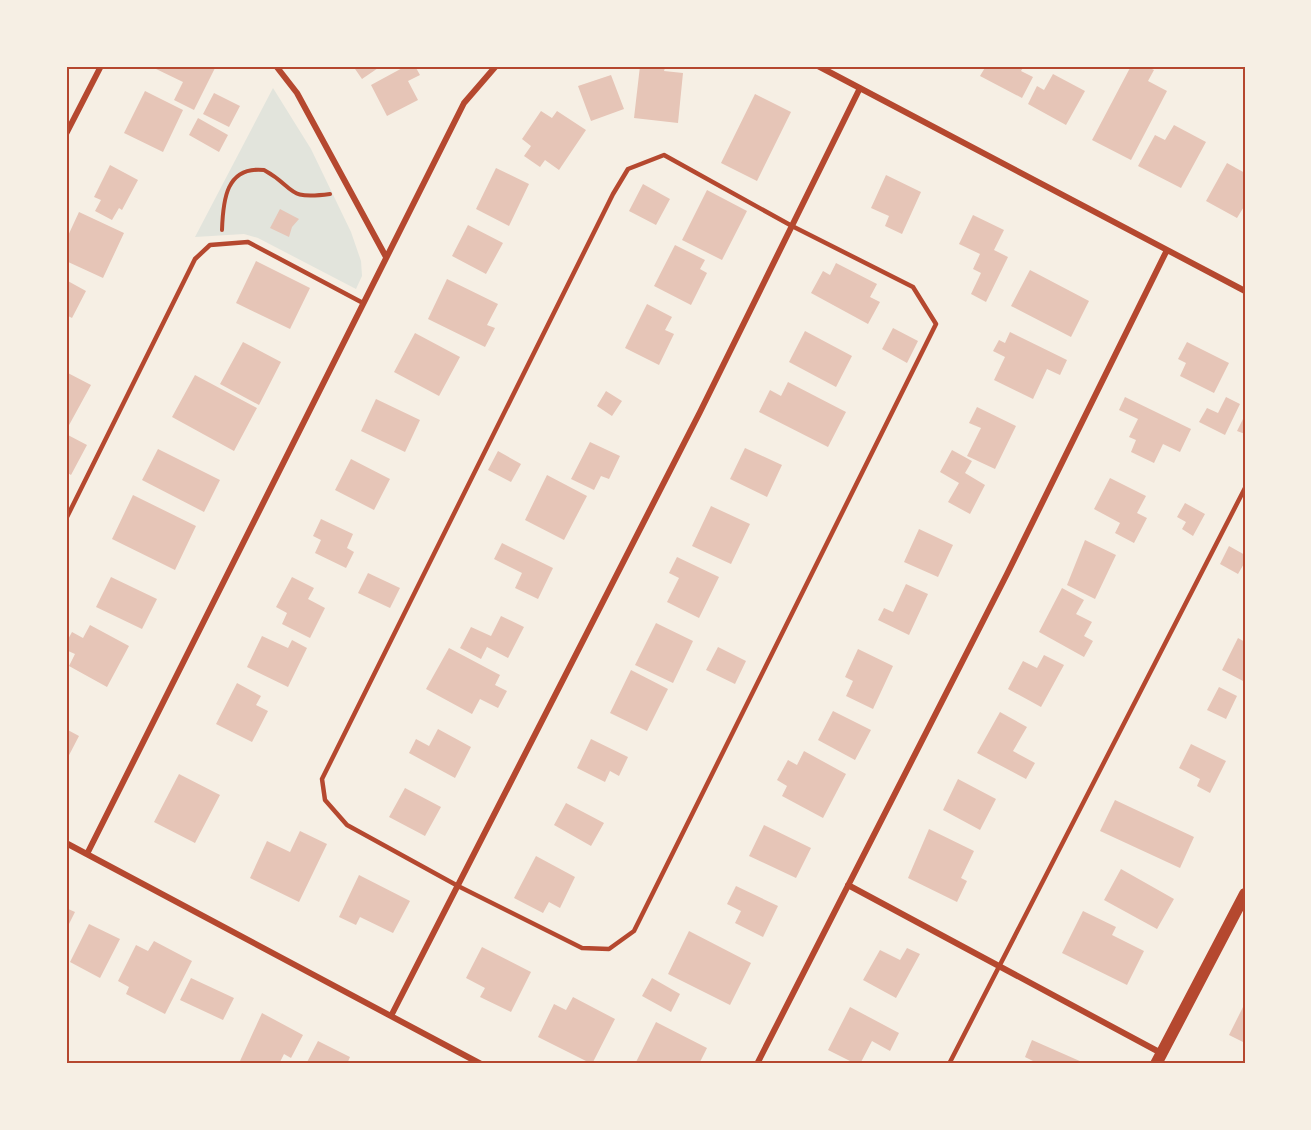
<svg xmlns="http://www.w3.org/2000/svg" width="1311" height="1130" viewBox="0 0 1311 1130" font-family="'Archivo Narrow',sans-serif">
<rect width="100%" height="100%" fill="#f6efe4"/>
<path fill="#e2e4dc" d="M 273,88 L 311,149 L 351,232 L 361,261 L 362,276 L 356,289 L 258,238 L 244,234 L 195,237 Z"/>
<path fill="#e6c5b7" d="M 155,66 L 216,66 L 194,110 L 174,100 L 183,82 L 154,68 Z
M 353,66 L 381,66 L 362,79 Z
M 406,66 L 415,66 L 420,75 L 408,81 L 418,100 L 387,116 L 371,85 Z
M 640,66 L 665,68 L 664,71 L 683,73 L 678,123 L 634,118 Z
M 986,66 L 1024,66 L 1021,71 L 1033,77 L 1022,98 L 980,76 Z
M 1131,66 L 1146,66 L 1154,70 L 1148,81 L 1167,91 L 1131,160 L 1092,140 Z
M 1053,74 L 1085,91 L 1066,125 L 1028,104 L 1037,86 L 1044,90 Z
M 611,75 L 624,109 L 591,121 L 578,86 Z
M 145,91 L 183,110 L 163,152 L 124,133 Z
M 214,93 L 240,106 L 229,127 L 203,114 Z
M 755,94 L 791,112 L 757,181 L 721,163 Z
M 541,111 L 552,118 L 557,111 L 586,130 L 559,170 L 545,160 L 540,167 L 524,156 L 531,146 L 522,139 Z
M 198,118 L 228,135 L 219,152 L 189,135 Z
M 1174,125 L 1206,142 L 1181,188 L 1138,166 L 1155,135 L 1165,140 Z
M 1227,163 L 1245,173 L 1245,205 L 1237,218 L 1206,201 Z
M 110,165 L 138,180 L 122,210 L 119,208 L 112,220 L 95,211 L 101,200 L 94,197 Z
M 496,168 L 529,184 L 509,226 L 476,209 Z
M 886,175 L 921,192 L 902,234 L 885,226 L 889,216 L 871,208 Z
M 643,184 L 670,199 L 656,225 L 629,211 Z
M 707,190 L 747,211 L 722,260 L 682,240 Z
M 280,209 L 299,219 L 292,227 L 289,237 L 270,228 Z
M 79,212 L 124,233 L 103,278 L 66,261 L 66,240 Z
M 973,215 L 1004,230 L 994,250 L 1008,257 L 986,302 L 971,294 L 981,273 L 973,269 L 980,254 L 959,244 Z
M 468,225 L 503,243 L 486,274 L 452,256 Z
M 675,245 L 705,260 L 700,269 L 707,273 L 691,305 L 654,286 Z
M 256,261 L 310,288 L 290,329 L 236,303 Z
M 836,263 L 877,284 L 870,297 L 880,302 L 868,324 L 811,293 L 823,271 L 830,275 Z
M 1030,270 L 1089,301 L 1071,337 L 1011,306 Z
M 447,279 L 498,304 L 487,325 L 495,328 L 485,347 L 428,319 Z
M 66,280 L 86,291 L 72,318 L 66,315 Z
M 647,304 L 672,317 L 665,330 L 674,334 L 659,365 L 625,348 Z
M 893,328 L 918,341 L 907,363 L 882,349 Z
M 805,331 L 852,356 L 836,387 L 789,362 Z
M 1010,332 L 1067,360 L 1060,375 L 1047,369 L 1033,399 L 994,380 L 1005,357 L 993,351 L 999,340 L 1005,343 Z
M 415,333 L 460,357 L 439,396 L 394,372 Z
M 243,342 L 281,362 L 259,405 L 220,384 Z
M 1187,342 L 1229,363 L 1214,393 L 1180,376 L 1186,363 L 1178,359 Z
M 66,372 L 91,385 L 68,427 L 66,426 Z
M 195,375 L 257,408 L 234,451 L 172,417 Z
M 788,382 L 846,412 L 828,447 L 759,412 L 770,390 L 781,396 Z
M 606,391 L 622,401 L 612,416 L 597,406 Z
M 1125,397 L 1191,429 L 1180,452 L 1163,444 L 1154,463 L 1131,452 L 1136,440 L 1129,437 L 1138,419 L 1119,410 Z
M 1226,397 L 1240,404 L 1225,435 L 1199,422 L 1207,408 L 1218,413 Z
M 376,399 L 420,420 L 405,452 L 361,431 Z
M 977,407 L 1016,426 L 995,469 L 967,456 L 981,428 L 969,423 Z
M 1245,415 L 1245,434 L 1237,431 Z
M 66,434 L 87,445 L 71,475 L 66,472 Z
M 590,442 L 620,456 L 609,479 L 601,476 L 594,490 L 571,479 Z
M 745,448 L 782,465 L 767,497 L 730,479 Z
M 158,449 L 220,480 L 204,512 L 142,480 Z
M 952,450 L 972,461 L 965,473 L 985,485 L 970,514 L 948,502 L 959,483 L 940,472 Z
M 498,451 L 521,464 L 511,482 L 488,470 Z
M 351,459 L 390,479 L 374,510 L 335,490 Z
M 547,475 L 587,496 L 564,540 L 525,520 Z
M 1110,478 L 1146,496 L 1137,513 L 1147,518 L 1134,543 L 1115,533 L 1120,523 L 1094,509 Z
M 133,495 L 196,526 L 175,570 L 112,539 Z
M 1185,503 L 1205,514 L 1193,536 L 1182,529 L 1186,522 L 1177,517 Z
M 711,506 L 750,524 L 731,564 L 692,546 Z
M 321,519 L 353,534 L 347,548 L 354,552 L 346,568 L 315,553 L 321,540 L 313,536 Z
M 919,529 L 953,545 L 938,577 L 904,562 Z
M 1085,540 L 1116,555 L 1095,599 L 1067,585 Z
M 502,543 L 553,568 L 538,599 L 515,588 L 522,573 L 494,559 Z
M 1229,546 L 1245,555 L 1245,562 L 1238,574 L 1220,564 Z
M 677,557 L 719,577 L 699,618 L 667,602 L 679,578 L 669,573 Z
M 368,573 L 400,588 L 390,608 L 358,593 Z
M 111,577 L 157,599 L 142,629 L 96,607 Z
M 292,577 L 314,588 L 308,599 L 325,608 L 310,638 L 282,624 L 287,613 L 276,607 Z
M 906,584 L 928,594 L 909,635 L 878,620 L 884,608 L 893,612 Z
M 1062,588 L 1084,600 L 1076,614 L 1092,622 L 1084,636 L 1093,641 L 1084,657 L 1039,632 Z
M 501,616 L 524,627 L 508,658 L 487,647 L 481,659 L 460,648 L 471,627 L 491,636 Z
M 656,623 L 693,641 L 673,683 L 635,665 Z
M 90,625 L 129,646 L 107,687 L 69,666 L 75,654 L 66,650 L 66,643 L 72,632 L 83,638 Z
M 262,636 L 288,648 L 292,640 L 307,648 L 288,687 L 247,667 Z
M 1238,638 L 1245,642 L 1245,682 L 1222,670 Z
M 718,647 L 746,661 L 735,684 L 706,670 Z
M 449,648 L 500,675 L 495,685 L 507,691 L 498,708 L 480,699 L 472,714 L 426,689 Z
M 858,649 L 893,666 L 873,709 L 846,696 L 853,681 L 845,677 Z
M 1044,655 L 1064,665 L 1041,707 L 1008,689 L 1023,661 L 1037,668 Z
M 631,670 L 668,689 L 647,731 L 610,713 Z
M 237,683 L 261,696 L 256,705 L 268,711 L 252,742 L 216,724 Z
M 1219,687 L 1237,696 L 1226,719 L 1207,710 Z
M 833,711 L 871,730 L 855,760 L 818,740 Z
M 1000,712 L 1027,727 L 1013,751 L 1035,763 L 1026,779 L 977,753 Z
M 66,729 L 79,736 L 66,761 Z
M 438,729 L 471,747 L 455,778 L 409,753 L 416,739 L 429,746 Z
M 591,739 L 628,757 L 619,776 L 610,771 L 605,782 L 577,768 Z
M 1191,744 L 1226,761 L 1210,793 L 1197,786 L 1200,779 L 1179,768 Z
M 804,751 L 846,774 L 823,818 L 782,796 L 787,786 L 777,780 L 788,760 L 797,765 Z
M 179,774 L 220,795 L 195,843 L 154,822 Z
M 958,779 L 996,799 L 980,830 L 943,810 Z
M 405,788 L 441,807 L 425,836 L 389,817 Z
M 1115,800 L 1194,837 L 1180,868 L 1100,831 Z
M 566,803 L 604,823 L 591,846 L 554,825 Z
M 764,825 L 811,848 L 796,878 L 749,856 Z
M 929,829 L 974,851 L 961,878 L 967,881 L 957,902 L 908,878 Z
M 300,831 L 327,844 L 299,902 L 250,878 L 267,841 L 290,852 Z
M 536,856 L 575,877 L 560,908 L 549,902 L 543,913 L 514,898 Z
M 1121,869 L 1174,899 L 1157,929 L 1104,900 Z
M 359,875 L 410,901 L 393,933 L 360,917 L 356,925 L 339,917 Z
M 736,886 L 778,906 L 763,937 L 735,923 L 741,911 L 727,904 Z
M 66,908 L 75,912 L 66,930 Z
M 1083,911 L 1116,927 L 1112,935 L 1144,951 L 1127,985 L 1062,953 Z
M 89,924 L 120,939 L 100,978 L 70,962 Z
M 689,931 L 751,963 L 730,1005 L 668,974 Z
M 154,941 L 192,961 L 165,1014 L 126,994 L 129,987 L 118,981 L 136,945 L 148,951 Z
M 482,947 L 531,972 L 511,1012 L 480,997 L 485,988 L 466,978 Z
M 907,948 L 920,954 L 896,998 L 863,980 L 880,950 L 900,960 Z
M 191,978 L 234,998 L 223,1020 L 180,1000 Z
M 652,978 L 680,994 L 671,1012 L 642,996 Z
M 573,997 L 615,1019 L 592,1064 L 538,1037 L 554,1004 L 566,1010 Z
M 1245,1003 L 1245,1043 L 1229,1035 Z
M 850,1007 L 899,1033 L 890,1051 L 872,1041 L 860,1064 L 856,1064 L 828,1050 Z
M 262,1013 L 303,1035 L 291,1058 L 284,1054 L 279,1064 L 246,1064 L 240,1061 Z
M 656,1022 L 707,1048 L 699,1064 L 635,1064 Z
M 1032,1040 L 1082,1062 L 1081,1064 L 1039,1064 L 1025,1057 Z
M 318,1041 L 350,1057 L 347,1064 L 306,1064 Z"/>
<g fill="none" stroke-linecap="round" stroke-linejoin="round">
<path stroke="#b5482f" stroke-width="4" d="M 222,230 C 223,200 226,166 264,170 C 297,188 284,200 330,194"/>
<path stroke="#b5482f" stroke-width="4.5" d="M 664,155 L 792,226 L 913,287 L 936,324 L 634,931 L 609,949 L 582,948 L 458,886 L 347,825 L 325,800 L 322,779 L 613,194 L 628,169 Z
M 66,519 L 195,259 L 210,245 L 248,242 L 363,303
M 949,1064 L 1245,488"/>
<path stroke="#b5482f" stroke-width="6" d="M 276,66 L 297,93 L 386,257
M 818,66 L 1245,291
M 66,134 L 101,66
M 66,843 L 481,1064
M 87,854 L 464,103 L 496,66
M 848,885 L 1161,1053
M 391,1016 L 700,412 L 860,88
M 757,1064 L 1007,574 L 1167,250"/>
<path stroke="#b5482f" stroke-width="12" d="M 1156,1064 L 1245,894"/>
</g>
<rect width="1311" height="1130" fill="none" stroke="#f6efe4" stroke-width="135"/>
<rect x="68" y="68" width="1176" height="994" fill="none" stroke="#b5482f" stroke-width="2"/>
</svg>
